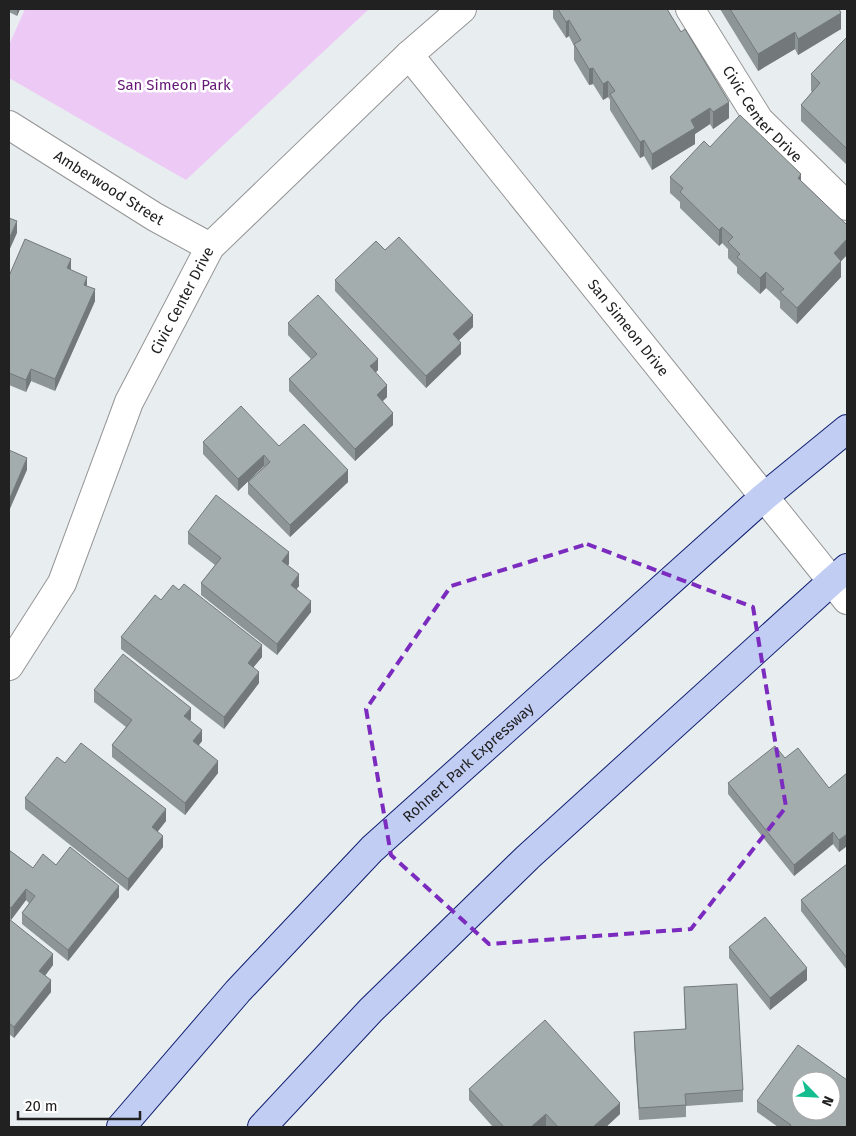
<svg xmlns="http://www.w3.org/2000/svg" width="856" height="1136" viewBox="0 0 856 1136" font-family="'Fira Sans',sans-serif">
<rect width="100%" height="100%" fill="#e8edf0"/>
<path fill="#edcaf5" d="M 25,9 L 369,9 L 186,180 L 9,78 L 9,45 Z"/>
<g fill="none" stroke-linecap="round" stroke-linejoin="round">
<g stroke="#959595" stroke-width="30">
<g id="street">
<path id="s1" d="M 690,9 L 759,120 L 847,206"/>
<path id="s2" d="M 409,55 L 847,600"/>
<path id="s3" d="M 9,125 L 155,217 L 210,247"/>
<path id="s4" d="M 9,666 L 62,583 L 129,402 L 210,247 L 409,55 L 462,9"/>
</g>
</g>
<g stroke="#101f6f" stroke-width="30">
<g id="secondary">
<path id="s5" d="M 121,1127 L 238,991 L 372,849 L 764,497 L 847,429"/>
<path d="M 262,1127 L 371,1010 L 528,857 L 832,581 L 847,568"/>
</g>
</g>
<use href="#street" stroke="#fff" stroke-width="28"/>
<use href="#secondary" stroke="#c2cdf4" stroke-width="28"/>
</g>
<path fill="#8d9596" d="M 9,9 L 20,9 L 17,16 L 9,12 Z
M 553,9 L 667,9 L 729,118 L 713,129 L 710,124 L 695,134 L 695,144 L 652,170 L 644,156 L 640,158 L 610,110 L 610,100 L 608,97 L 603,100 L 593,84 L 589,85 L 574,60 L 574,46 L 569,36 L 566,38 L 553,18 Z
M 720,9 L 839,9 L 841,29 L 798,55 L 795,49 L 758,71 Z
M 847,37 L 847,165 L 801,121 L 801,105 L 812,92 L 811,91 L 811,74 Z
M 710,147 L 801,181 L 847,225 L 847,255 L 841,261 L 841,277 L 797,324 L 780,308 L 780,301 L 766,288 L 760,294 L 737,273 L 737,267 L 728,258 L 728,249 L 722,243 L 719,246 L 680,208 L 680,202 L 670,193 L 670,177 Z
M 385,250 L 473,327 L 459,340 L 461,354 L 426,388 L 335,291 L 335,280 Z
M 71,270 L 87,286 L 95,301 L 55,391 L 31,381 L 26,392 L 9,385 L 9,276 Z
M 288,323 L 378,370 L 376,372 L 387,397 L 382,401 L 393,425 L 355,461 L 289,391 L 289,379 L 311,359 L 288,335 Z
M 203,442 L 279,446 L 348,482 L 290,537 L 248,494 L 248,482 L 264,467 L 264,466 L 238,491 L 203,454 Z
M 188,532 L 289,564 L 287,566 L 299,586 L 296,589 L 311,612 L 277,655 L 201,595 L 201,583 L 215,565 L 188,544 Z
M 161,600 L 262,657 L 253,667 L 259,683 L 224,729 L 121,649 L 121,637 Z
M 94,690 L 191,719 L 190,721 L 202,741 L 198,746 L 218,773 L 185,815 L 112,757 L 112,745 L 126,727 L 94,702 Z
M 785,758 L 829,788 L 847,773 L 847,846 L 839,852 L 833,844 L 794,876 L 728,794 L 728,783 Z
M 65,763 L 166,821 L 157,831 L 163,847 L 128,891 L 25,809 L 25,798 Z
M 9,850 L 33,868 L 56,865 L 119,897 L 68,961 L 22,924 L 22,913 L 29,903 L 26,900 L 11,920 L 9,918 Z
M 847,864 L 847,970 L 801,911 L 801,900 Z
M 9,919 L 53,965 L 45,976 L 51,992 L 14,1038 L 9,1034 Z
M 729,947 L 807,980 L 770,1010 L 729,958 Z
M 684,987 L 743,1090 L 743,1102 L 686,1106 L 686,1117 L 639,1120 L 634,1043 L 634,1032 L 685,1029 Z
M 469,1089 L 620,1114 L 606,1127 L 547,1127 L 546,1126 L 544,1127 L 493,1127 L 469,1100 Z
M 757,1101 L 847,1127 L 778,1127 L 757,1112 Z"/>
<path fill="#73797a" d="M 17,9 L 20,9 L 17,16 Z
M 841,13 L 841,29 L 798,55 L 798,39 Z
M 569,20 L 569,36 L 566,38 L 566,22 Z
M 795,32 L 795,49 L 758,71 L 758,54 Z
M 593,68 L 593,84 L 589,85 L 589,69 Z
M 608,81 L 608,97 L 603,100 L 603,84 Z
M 729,102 L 729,118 L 713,129 L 713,112 Z
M 710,108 L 710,124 L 695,134 L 695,144 L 652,170 L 652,154 L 691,120 Z
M 644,140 L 644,156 L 640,158 L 640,142 Z
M 801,174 L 801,190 L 798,178 Z
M 17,221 L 17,233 L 9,251 L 9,239 Z
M 722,227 L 722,243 L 719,246 L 719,230 Z
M 847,239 L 847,255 L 841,261 L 841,277 L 797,324 L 797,308 L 834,253 Z
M 71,259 L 71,271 L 67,268 Z
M 766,272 L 766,288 L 760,294 L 760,278 Z
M 87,277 L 87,289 L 84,285 Z
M 95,289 L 95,301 L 55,391 L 55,379 Z
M 473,315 L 473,327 L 453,346 L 453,334 Z
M 461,343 L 461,354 L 426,388 L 426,376 Z
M 378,359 L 378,370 L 370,378 L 370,366 Z
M 31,369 L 31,381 L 26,392 L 26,380 Z
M 387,385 L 387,397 L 377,407 L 377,395 Z
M 393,413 L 393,425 L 355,461 L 355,449 Z
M 264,455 L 264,466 L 238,491 L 238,479 Z
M 27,458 L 27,470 L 9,511 L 9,500 Z
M 348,470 L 348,482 L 290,537 L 290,525 Z
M 289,552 L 289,564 L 282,573 L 282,561 Z
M 299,574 L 299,586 L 291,596 L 291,585 Z
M 311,601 L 311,612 L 277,655 L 277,644 Z
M 262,645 L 262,657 L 248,674 L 248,663 Z
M 259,672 L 259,683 L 224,729 L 224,717 Z
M 191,708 L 191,719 L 184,728 L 184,716 Z
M 202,730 L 202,741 L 193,753 L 193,741 Z
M 218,761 L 218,773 L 185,815 L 185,803 Z
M 166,809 L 166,821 L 152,839 L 152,827 Z
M 833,832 L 833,844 L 794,876 L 794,865 Z
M 847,834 L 847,846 L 839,852 L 839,840 Z
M 163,836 L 163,847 L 128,891 L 128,879 Z
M 119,886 L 119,897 L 68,961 L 68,950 Z
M 26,889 L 26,900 L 11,920 L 11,908 Z
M 53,954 L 53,965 L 39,983 L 39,971 Z
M 807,968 L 807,980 L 770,1010 L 770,998 Z
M 51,980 L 51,992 L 14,1038 L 14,1027 Z
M 620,1103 L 620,1114 L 606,1127 L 593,1127 Z
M 546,1114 L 546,1126 L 544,1127 L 531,1127 Z"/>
<path fill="#a4adae" stroke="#73797a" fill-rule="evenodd" d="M 558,9 L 667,9 L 681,32 L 685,29 L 729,102 L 713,112 L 710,108 L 691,120 L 695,128 L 652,154 L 644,140 L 640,142 L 610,94 L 615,91 L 608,81 L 603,84 L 593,68 L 589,69 L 574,44 L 581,40 L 569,20 L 566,22 Z
M 730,9 L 839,9 L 841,13 L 798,39 L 795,32 L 758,54 Z
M 847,37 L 847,149 L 801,105 L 820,83 L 811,74 Z
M 740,115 L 801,174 L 798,178 L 847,225 L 847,239 L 834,253 L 841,261 L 797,308 L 780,292 L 784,289 L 766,272 L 760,278 L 737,257 L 740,254 L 728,242 L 733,237 L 722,227 L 719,230 L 680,192 L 683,188 L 670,177 L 704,141 L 710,147 Z
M 9,218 L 17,221 L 9,239 Z
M 399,237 L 473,315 L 453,334 L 461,343 L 426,376 L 335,280 L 376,241 L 385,250 Z
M 25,239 L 71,259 L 67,268 L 87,277 L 84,285 L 95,289 L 55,379 L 31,369 L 26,380 L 9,373 L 9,276 Z
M 318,295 L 378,359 L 370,366 L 387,385 L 377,395 L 393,413 L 355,449 L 289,379 L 317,354 L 288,323 Z
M 241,406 L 279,446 L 304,424 L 348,470 L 290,525 L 248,482 L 270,462 L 264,455 L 238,479 L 203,442 Z
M 9,450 L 27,458 L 9,500 Z
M 216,495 L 289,552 L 282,561 L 299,574 L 291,585 L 311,601 L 277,644 L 201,583 L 221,558 L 188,532 Z
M 184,584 L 262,645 L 248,663 L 259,672 L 224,717 L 121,637 L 155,595 L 161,600 L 173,585 L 179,590 Z
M 123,654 L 191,708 L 184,716 L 202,730 L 193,741 L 218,761 L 185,803 L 112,745 L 132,720 L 94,690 Z
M 81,743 L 166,809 L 152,827 L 163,836 L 128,879 L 25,798 L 57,757 L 65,763 Z
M 775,746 L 785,758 L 798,748 L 829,788 L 847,773 L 847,834 L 839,840 L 833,832 L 794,865 L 728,783 Z
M 70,847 L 119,886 L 68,950 L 22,913 L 35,896 L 26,889 L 11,908 L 9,906 L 9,850 L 33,868 L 43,854 L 56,865 Z
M 847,864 L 847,958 L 801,900 Z
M 765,917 L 807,968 L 770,998 L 729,947 Z
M 9,919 L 53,954 L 39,971 L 51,980 L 14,1027 L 9,1023 Z
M 737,984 L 743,1090 L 685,1094 L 686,1105 L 639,1108 L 634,1032 L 686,1029 L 684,987 Z
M 545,1020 L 620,1103 L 593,1127 L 558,1127 L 546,1114 L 531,1127 L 504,1127 L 469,1089 Z
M 798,1045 L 847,1080 L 847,1127 L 790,1127 L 791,1125 L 757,1101 ZM 801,1081 L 831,1081 L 831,1111 L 801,1111 Z"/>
<path fill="none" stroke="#7b2cbf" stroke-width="4" stroke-dasharray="10 6" stroke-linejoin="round" d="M 587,544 L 753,607 L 786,807 L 691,929 L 489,944 L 391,855 L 366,709 L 451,586 Z"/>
<g text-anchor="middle" stroke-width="5" stroke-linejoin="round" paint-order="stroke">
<g font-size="15" fill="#651776" stroke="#fff">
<text x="174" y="90">San Simeon Park</text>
</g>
<g font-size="15" fill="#212121" stroke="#fff">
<text dy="5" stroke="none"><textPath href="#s1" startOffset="128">Civic Center Drive</textPath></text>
<text dy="5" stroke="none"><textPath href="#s3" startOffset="118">Amberwood Street</textPath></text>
<text dy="5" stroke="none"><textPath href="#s4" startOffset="406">Civic Center Drive</textPath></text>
<text dy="5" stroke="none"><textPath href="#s2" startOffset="350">San Simeon Drive</textPath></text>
<text dy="5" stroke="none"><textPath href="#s5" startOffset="504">Rohnert Park Expressway</textPath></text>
</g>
</g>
<rect width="856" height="1136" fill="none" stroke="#212121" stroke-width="20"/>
<g transform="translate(816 1096) rotate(114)"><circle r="24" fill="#ffffff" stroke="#a6a6a6"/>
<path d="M0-4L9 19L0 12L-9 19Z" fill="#14bd90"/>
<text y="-8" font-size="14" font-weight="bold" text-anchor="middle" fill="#212121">N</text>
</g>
<path d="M18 1111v8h122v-8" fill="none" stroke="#212121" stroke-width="2.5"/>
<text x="25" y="1111" font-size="15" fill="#212121" stroke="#ffffff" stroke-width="4" paint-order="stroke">20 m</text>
</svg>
